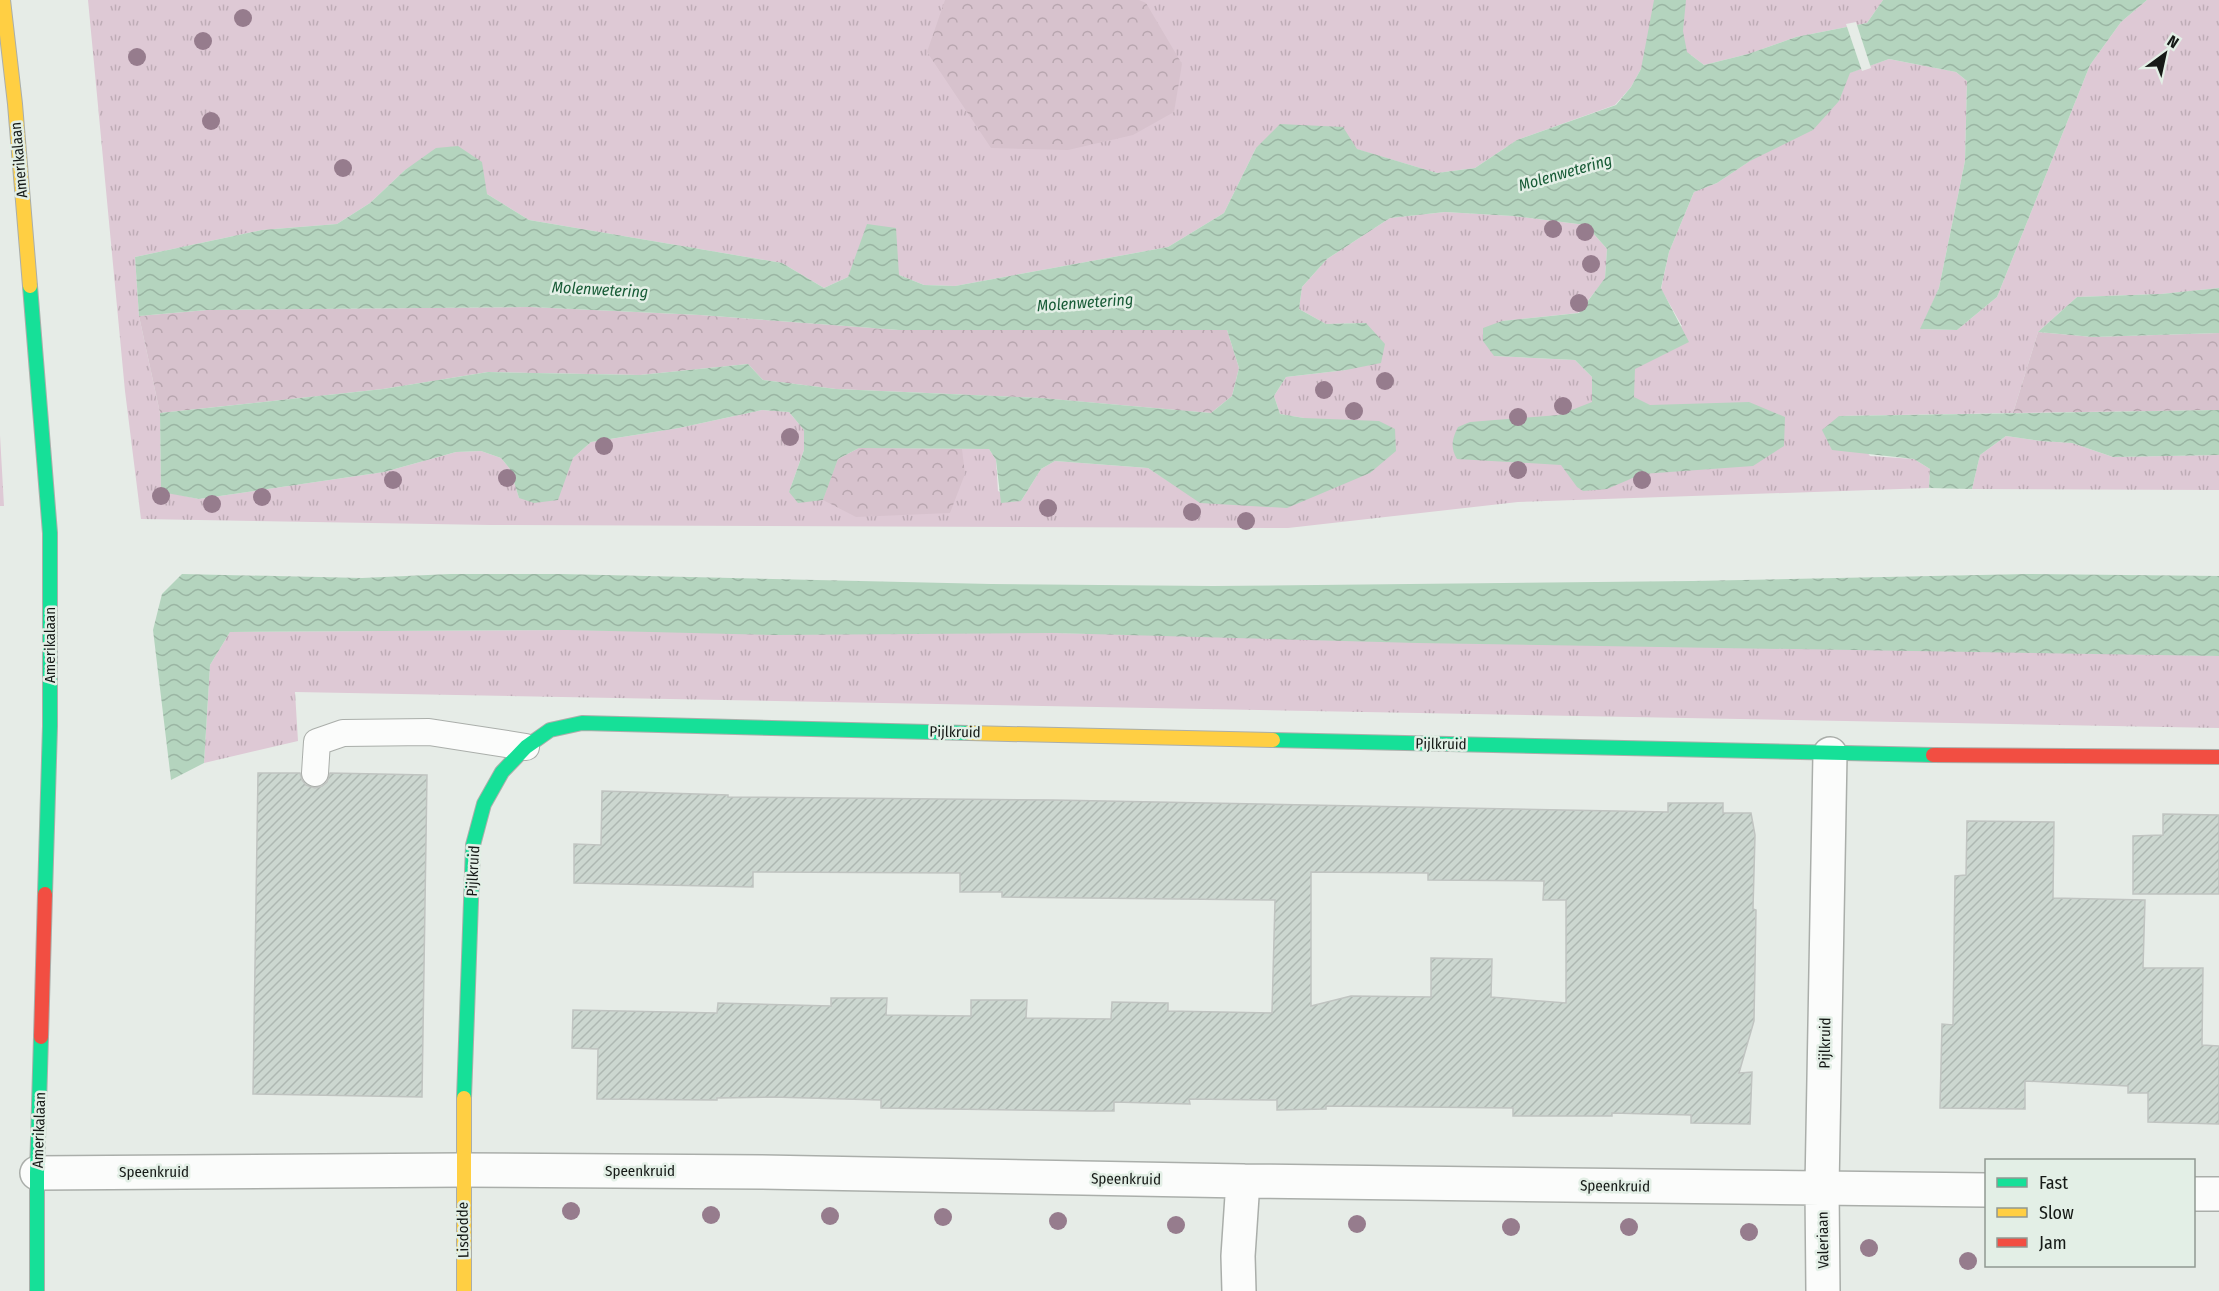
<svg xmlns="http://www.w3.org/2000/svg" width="2219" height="1291" viewBox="0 0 2219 1291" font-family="'Fira Sans Condensed',sans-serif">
<defs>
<pattern id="grass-tufts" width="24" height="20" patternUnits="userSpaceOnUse" patternTransform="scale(1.5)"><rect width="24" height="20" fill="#dec9d5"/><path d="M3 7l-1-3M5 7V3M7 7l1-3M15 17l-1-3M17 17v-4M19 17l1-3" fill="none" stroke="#beacb6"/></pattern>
<pattern id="forest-crowns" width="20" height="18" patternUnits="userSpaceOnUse" patternTransform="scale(1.5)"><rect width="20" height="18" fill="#d7c2cd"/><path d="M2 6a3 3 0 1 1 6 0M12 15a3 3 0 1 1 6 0" fill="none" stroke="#b8a6af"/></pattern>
<pattern id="water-waves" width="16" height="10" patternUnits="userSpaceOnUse" patternTransform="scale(1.5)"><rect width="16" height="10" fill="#b4d4be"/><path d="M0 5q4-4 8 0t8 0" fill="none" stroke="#9ab5a3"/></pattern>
<pattern id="building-hatch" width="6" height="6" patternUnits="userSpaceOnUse" patternTransform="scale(1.5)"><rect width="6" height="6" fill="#ccd7d0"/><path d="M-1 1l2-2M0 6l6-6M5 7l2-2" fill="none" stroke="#aeb8b2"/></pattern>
</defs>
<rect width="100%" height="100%" fill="#e6ece7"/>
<path fill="url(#grass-tufts)" d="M 88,0 L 1883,0 L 1867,23 L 1796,37 L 1748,54 L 1704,65 L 1691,55 L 1641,69 L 1631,87 L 1615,105 L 1517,140 L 1475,168 L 1437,173 L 1356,149 L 1256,148 L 1224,213 L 1168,247 L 955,286 L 924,285 L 899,275 L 848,277 L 824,288 L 782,263 L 529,220 L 487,194 L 405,170 L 370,203 L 337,224 L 262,230 L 135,257 L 139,316 L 160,413 L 161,491 L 199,499 L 384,472 L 456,452 L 481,451 L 501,458 L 510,469 L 519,498 L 573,458 L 591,442 L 679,428 L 762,410 L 789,412 L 804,430 L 804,450 L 789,492 L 859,448 L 989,449 L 996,460 L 998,491 L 1021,501 L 1041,469 L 1055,461 L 1148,468 L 1171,483 L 1304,418 L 1280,414 L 1274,396 L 1286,377 L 1346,370 L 1366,323 L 1326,324 L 1299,309 L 1302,287 L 1327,259 L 1390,218 L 1445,212 L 1513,216 L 1586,225 L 1607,249 L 1605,279 L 1578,313 L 1502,321 L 1494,356 L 1575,360 L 1592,377 L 1682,326 L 1661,289 L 1669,252 L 1694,192 L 1717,183 L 1839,101 L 1849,73 L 1889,59 L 1956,72 L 1967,81 L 1965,161 L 1939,288 L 1921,329 L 1957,330 L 1997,297 L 2090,65 L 2121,22 L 2147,0 L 2219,0 L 2219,288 L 2161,294 L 2077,297 L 2038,332 L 2013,413 L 1839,416 L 1870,456 L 1914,459 L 1930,469 L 1929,488 L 1518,502 L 1288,528 L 490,525 L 141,519 L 125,391 Z
M 0,435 L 4,506 L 0,506 Z
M 2006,436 L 2041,441 L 2072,443 L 2113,457 L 2219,455 L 2219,490 L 1972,489 L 1980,455 Z
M 568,630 L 1053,633 L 2219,656 L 2219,728 L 295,692 L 298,741 L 204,763 L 210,665 L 230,632 Z"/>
<path fill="url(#forest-crowns)" d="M 945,0 L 1139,0 L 1146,3 L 1182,64 L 1174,112 L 1133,135 L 1068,150 L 991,148 L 927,52 Z
M 530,307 L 700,315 L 899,330 L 1227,330 L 1239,368 L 1232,396 L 1211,413 L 1040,398 L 836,389 L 763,380 L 748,364 L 640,375 L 488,372 L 383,389 L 160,413 L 139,316 L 207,310 Z
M 2038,332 L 2093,337 L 2219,333 L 2219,410 L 2013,413 Z
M 859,448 L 962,449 L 965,474 L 950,513 L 856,517 L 823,500 L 838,459 Z"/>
<path fill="url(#water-waves)" d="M 1654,0 L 1686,0 L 1683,31 L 1687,52 L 1704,65 L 1748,54 L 1796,37 L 1867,23 L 1883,0 L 2147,0 L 2121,22 L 2090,65 L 1997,297 L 1957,330 L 1920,329 L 1939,288 L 1965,161 L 1967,81 L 1956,72 L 1889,59 L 1850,73 L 1839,101 L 1813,130 L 1750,161 L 1717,183 L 1694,192 L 1669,252 L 1661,288 L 1689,342 L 1635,369 L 1634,397 L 1650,405 L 1749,402 L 1785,417 L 1784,446 L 1753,466 L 1642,474 L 1607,489 L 1583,491 L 1577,487 L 1561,465 L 1457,459 C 1450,447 1452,439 1458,427 L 1470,422 L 1559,415 L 1592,402 L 1592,377 L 1575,360 L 1494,356 L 1483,341 L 1483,328 L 1502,321 L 1579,313 L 1605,278 L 1607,249 L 1586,225 L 1513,216 L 1445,212 L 1390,218 L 1327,259 L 1302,287 L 1299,309 L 1326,324 L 1366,323 L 1385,344 L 1381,363 L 1346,370 L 1286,377 L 1274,396 L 1280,414 L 1304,418 L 1379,421 L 1395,429 L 1396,451 L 1370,473 L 1287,508 L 1200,503 L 1148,468 L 1055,461 L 1041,469 L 1021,501 L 1001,503 L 996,460 L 989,449 L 859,448 L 838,459 L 823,500 L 798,503 L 789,492 L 804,450 L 804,430 L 789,412 L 762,410 L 679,428 L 591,442 L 573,458 L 558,500 L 534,503 L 519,498 L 510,469 L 501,458 L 481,451 L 456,452 L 384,472 L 199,499 L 161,492 L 160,413 L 383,389 L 488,372 L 640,375 L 748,364 L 763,380 L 836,389 L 1041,398 L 1211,413 L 1232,396 L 1239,368 L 1227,330 L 899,330 L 700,315 L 530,307 L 207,310 L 139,316 L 135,257 L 262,230 L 337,224 L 370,203 L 405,170 L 436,148 L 458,146 L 482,162 L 487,194 L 529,220 L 782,263 L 824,288 L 848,277 L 867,224 L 896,228 L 899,275 L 924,285 L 955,286 L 1168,247 L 1224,213 L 1256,148 L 1280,124 L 1343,127 L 1357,149 L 1437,173 L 1475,168 L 1517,140 L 1616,105 L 1631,87 L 1641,69 Z
M 2219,288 L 2219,333 L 2093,337 L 2038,332 L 2077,297 L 2161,294 Z
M 2219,410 L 2219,455 L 2113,457 L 2072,443 L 2041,441 L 2006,436 L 1980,455 L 1972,489 L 1929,488 L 1930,469 L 1914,459 L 1832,450 L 1822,430 L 1839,416 Z
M 182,574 L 362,578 L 450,574 L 561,574 L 991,584 L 1213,586 L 1693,581 L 2027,574 L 2219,576 L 2219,656 L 1417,643 L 1053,633 L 777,635 L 568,630 L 230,632 L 210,665 L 204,763 L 171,780 L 153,630 L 162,594 Z"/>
<path fill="#e6ece7" d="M 1856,22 L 1871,68 L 1862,71 L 1846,24 Z"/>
<path fill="url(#building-hatch)" stroke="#c0c4c1" stroke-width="1.5" fill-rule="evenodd" d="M 258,773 L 300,773 L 302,780 L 306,785 L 315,788 L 322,786 L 327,782 L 330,773 L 427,775 L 422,1097 L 253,1094 Z
M 602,791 L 728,795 L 728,797 L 1053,800 L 1668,812 L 1668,803 L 1723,803 L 1723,813 L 1751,813 L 1755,835 L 1753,909 L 1756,910 L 1754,1021 L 1739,1073 L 1752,1072 L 1750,1124 L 1691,1123 L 1691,1115 L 1612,1113 L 1612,1116 L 1513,1116 L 1513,1108 L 1326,1106 L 1326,1109 L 1277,1110 L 1277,1100 L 1189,1099 L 1190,1104 L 1114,1102 L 1114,1111 L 1090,1111 L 881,1108 L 881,1100 L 772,1097 L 717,1098 L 717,1100 L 597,1099 L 598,1049 L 572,1048 L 573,1010 L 717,1013 L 718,1003 L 831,1006 L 831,998 L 887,998 L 886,1015 L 971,1016 L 971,1000 L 1027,1000 L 1026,1018 L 1111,1019 L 1112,1002 L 1168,1003 L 1168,1011 L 1272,1013 L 1275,900 L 1002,897 L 1002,892 L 960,892 L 960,873 L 753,872 L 753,887 L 574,883 L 574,844 L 601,845 ZM 1311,872 L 1428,873 L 1428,880 L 1544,881 L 1543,900 L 1566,900 L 1566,1003 L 1491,997 L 1492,959 L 1431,958 L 1431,997 L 1351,996 L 1311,1006 Z
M 2163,814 L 2219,815 L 2219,894 L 2133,894 L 2133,836 L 2163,835 Z
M 1967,821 L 2054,822 L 2053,898 L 2145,900 L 2143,968 L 2203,968 L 2202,1045 L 2219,1046 L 2219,1124 L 2148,1122 L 2148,1093 L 2128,1093 L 2128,1086 L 2025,1081 L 2025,1109 L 1940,1108 L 1942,1024 L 1953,1025 L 1955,876 L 1966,875 Z"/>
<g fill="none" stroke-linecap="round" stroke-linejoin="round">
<g stroke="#aaaeaa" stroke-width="28">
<path id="lane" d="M 315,773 L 317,742 L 343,733 L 429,732 L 526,747"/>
</g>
<g stroke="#aaaeaa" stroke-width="36">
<path id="street" d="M 37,1173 L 462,1170 L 762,1172 L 1243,1181 L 1986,1190
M 2194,1194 L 2219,1194
M 1239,1291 L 1238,1256 L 1243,1181
M 1823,1291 L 1822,1188 L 1830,754"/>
</g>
<g stroke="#aaaeaa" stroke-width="16">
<path id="fast" d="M 30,286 L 50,533 L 50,726 L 45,894
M 1273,740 L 1933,755
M 464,1098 L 473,845 L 484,804 L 502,772 L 526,747 L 550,730 L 582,723 L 969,733
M 37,1291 L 37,1173 L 41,1037"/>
</g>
<g stroke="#aaaeaa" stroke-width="16">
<path id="slow" d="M 3,0 L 15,104 L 30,286
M 969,733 L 1273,740
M 464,1098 L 464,1291"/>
</g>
<g stroke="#aaaeaa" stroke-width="16">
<path id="jam" d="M 1933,755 L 2219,757
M 41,1037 L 45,894"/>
</g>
<use href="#lane" stroke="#fbfcfb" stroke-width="26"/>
<use href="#street" stroke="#fbfcfb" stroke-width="33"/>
<use href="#fast" stroke="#16e098" stroke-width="14"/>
<use href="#slow" stroke="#ffcf43" stroke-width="14"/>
<use href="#jam" stroke="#f24e42" stroke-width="14"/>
</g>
<g fill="#967c8d">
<circle cx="243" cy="18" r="9"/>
<circle cx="203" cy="41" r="9"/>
<circle cx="137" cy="57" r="9"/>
<circle cx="211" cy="121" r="9"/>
<circle cx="343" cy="168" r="9"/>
<circle cx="1553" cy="229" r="9"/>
<circle cx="1585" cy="232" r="9"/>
<circle cx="1591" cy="264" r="9"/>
<circle cx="1579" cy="303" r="9"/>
<circle cx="1385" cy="381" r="9"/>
<circle cx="1324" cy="390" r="9"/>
<circle cx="1563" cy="406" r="9"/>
<circle cx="1354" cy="411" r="9"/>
<circle cx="1518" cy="417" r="9"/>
<circle cx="790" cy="437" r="9"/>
<circle cx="604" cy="446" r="9"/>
<circle cx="1518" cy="470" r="9"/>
<circle cx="507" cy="478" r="9"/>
<circle cx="393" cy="480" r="9"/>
<circle cx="1642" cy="480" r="9"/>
<circle cx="161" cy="496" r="9"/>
<circle cx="262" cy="497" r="9"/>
<circle cx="212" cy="504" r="9"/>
<circle cx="1048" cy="508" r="9"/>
<circle cx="1192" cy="512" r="9"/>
<circle cx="1246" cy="521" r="9"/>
<circle cx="571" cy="1211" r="9"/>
<circle cx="711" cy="1215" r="9"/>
<circle cx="830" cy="1216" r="9"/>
<circle cx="943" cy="1217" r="9"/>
<circle cx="1058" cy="1221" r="9"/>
<circle cx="1357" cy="1224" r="9"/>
<circle cx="1176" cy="1225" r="9"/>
<circle cx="1511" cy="1227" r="9"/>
<circle cx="1629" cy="1227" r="9"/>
<circle cx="1749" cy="1232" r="9"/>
<circle cx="1869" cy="1248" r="9"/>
<circle cx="1968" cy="1261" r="9"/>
</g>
<g text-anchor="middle" stroke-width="5" stroke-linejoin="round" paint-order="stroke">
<g font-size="15" fill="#151916" stroke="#e3efe6">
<text transform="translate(19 160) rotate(-95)" y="5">Amerikalaan</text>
<text transform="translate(50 645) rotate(-90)" y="5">Amerikalaan</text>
<text transform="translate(955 732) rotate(1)" y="5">Pijlkruid</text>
<text transform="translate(1441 744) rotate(1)" y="5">Pijlkruid</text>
<text transform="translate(473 871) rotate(-87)" y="5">Pijlkruid</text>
<text transform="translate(1825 1043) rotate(-89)" y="5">Pijlkruid</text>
<text transform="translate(39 1130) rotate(-88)" y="5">Amerikalaan</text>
<text x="640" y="1176">Speenkruid</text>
<text x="154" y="1177">Speenkruid</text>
<text transform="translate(1126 1179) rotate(1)" y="5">Speenkruid</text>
<text transform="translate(1615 1186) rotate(1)" y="5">Speenkruid</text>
<text transform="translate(463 1230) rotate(-91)" y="5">Lisdodde</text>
<text transform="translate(1823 1240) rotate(-91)" y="5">Valeriaan</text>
</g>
<g font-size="16" font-style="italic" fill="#175b36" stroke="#e3efe6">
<text transform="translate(1565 172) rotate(-16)" y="6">Molenwetering</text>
<text transform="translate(600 289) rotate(3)" y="6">Molenwetering</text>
<text transform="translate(1085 302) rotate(-4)" y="6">Molenwetering</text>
</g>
</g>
<rect x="1985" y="1159" width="210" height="108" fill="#e3efe6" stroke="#919993" stroke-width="1.5"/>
<rect x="1997" y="1178" width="30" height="9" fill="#16e098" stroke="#919993" stroke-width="1.5"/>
<text x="2039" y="1189" font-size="18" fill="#151916">Fast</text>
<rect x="1997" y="1208" width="30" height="9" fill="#ffcf43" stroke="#919993" stroke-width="1.5"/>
<text x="2039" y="1219" font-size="18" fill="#151916">Slow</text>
<rect x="1997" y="1238" width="30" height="9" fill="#f24e42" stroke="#919993" stroke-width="1.5"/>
<text x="2039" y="1249" font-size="18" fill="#151916">Jam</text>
<g transform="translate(2165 54) rotate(33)" stroke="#e3efe6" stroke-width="4.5" paint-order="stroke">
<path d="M0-4.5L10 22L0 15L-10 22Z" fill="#151916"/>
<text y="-9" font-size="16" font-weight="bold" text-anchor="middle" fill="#151916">N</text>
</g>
</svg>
